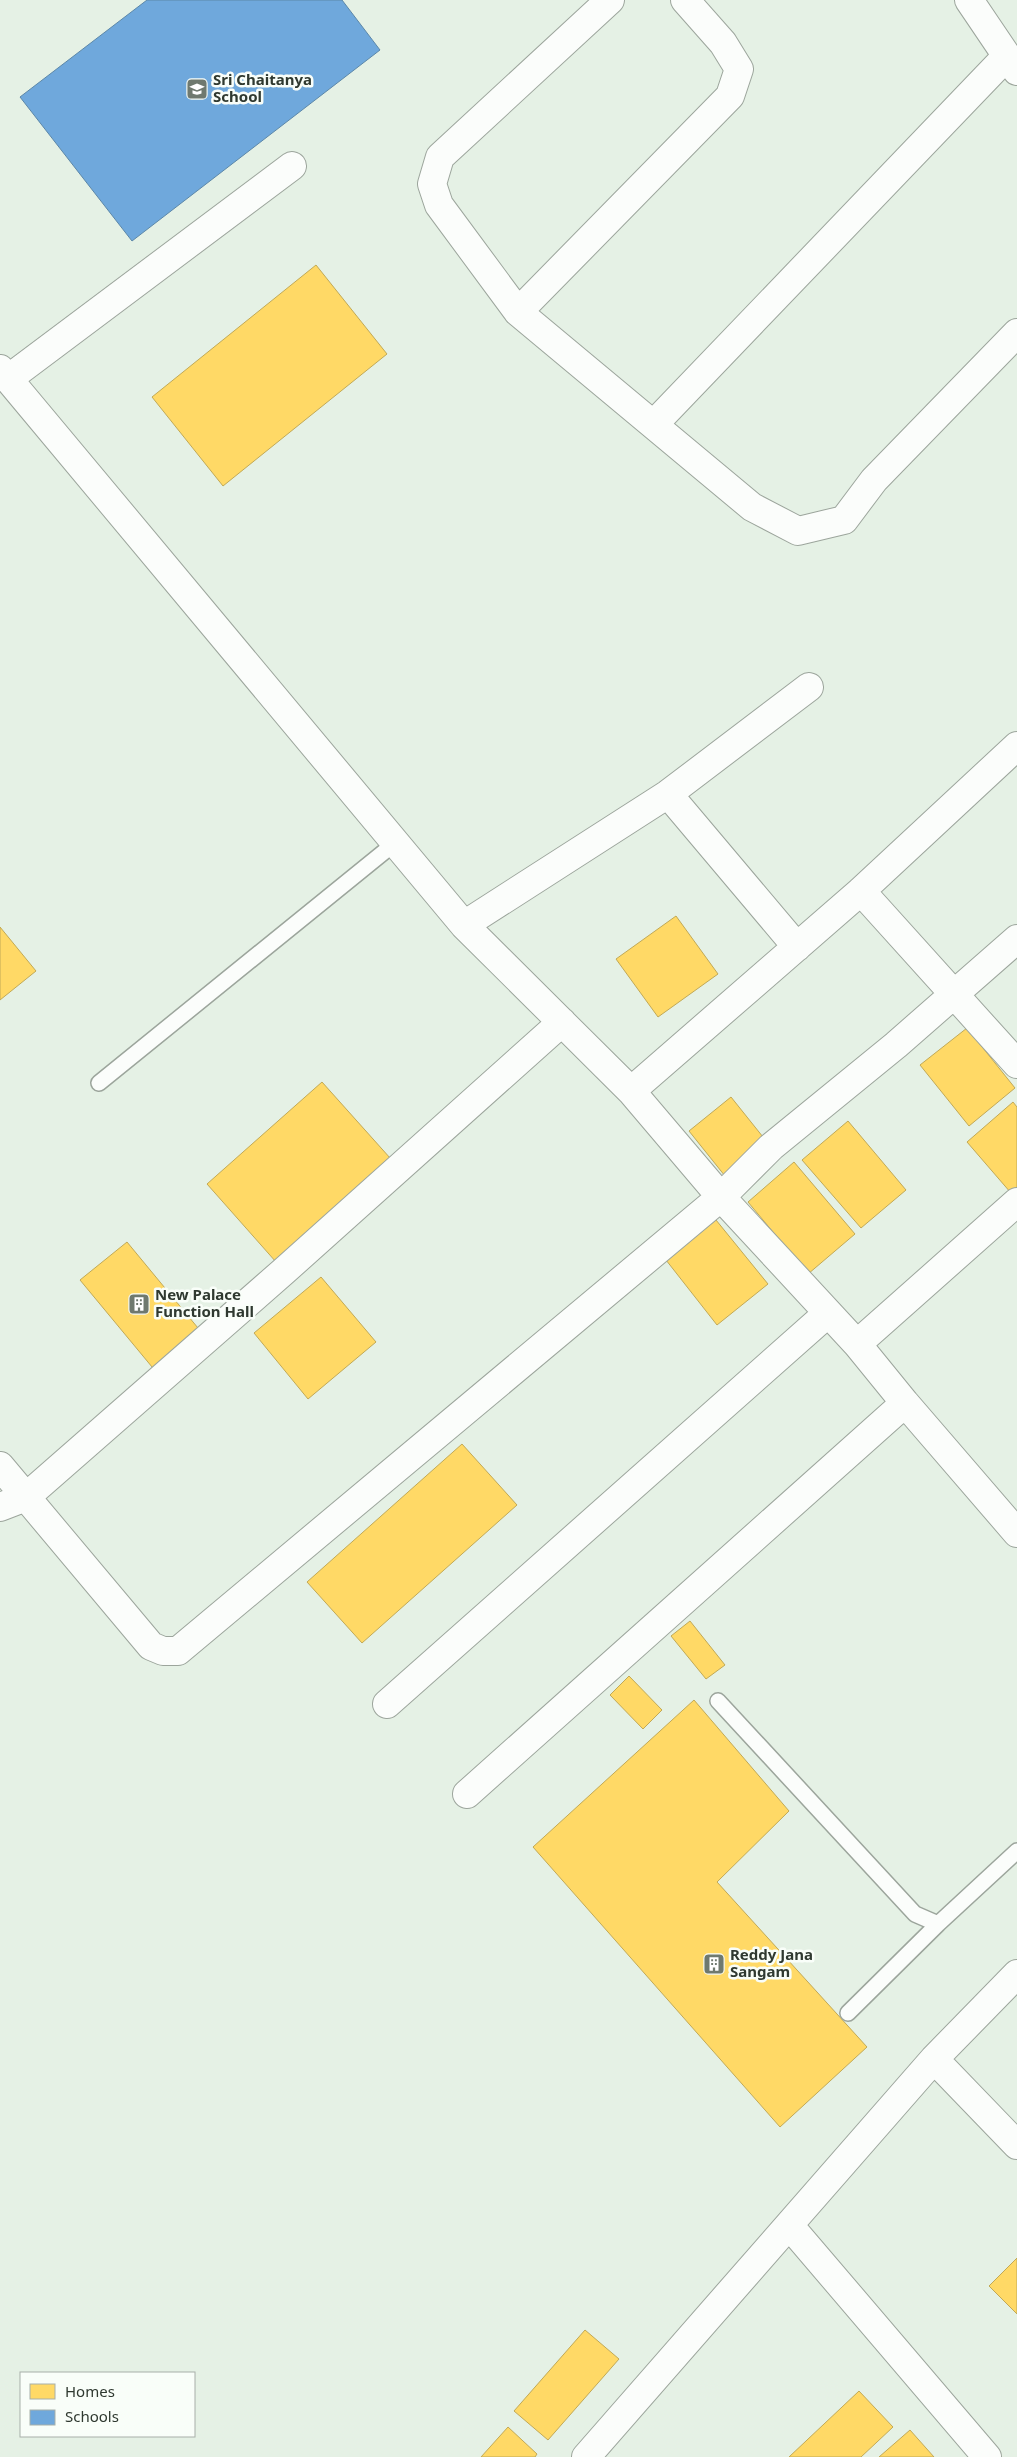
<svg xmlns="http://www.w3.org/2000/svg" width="1017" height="2457" viewBox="0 0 1017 2457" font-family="'Noto Sans',sans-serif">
<rect width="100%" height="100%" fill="#e5f1e5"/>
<path fill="#ffd966" stroke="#c1a956" d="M 316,265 L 387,354 L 223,486 L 152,397 Z
M 676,916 L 718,974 L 658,1017 L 616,959 Z
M 0,927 L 36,971 L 0,1000 Z
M 967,1028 L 1015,1088 L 969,1126 L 920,1065 Z
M 322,1082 L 399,1168 L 284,1271 L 207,1184 Z
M 731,1097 L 771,1147 L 729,1181 L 689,1131 Z
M 1013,1102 L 1017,1107 L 1017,1188 L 1011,1193 L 967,1142 Z
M 848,1121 L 906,1190 L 861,1228 L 802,1160 Z
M 794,1162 L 855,1234 L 808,1274 L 748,1202 Z
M 716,1220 L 768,1284 L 717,1325 L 666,1260 Z
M 127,1242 L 198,1328 L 162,1379 L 80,1280 Z
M 321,1277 L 376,1342 L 308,1399 L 254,1333 Z
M 462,1444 L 517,1505 L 362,1643 L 307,1582 Z
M 690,1621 L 725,1665 L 706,1679 L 671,1636 Z
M 629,1676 L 662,1710 L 643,1729 L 610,1695 Z
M 694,1700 L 789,1811 L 717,1882 L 867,2047 L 780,2127 L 533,1847 Z
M 1017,2258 L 1017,2314 L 989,2286 Z
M 585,2330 L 619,2359 L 548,2440 L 514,2411 Z
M 859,2391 L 893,2427 L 861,2457 L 789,2457 Z
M 508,2427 L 537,2454 L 535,2457 L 481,2457 Z
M 910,2430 L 934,2457 L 879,2457 Z"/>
<path fill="#6fa8dc" stroke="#5c87a8" d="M 147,0 L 342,0 L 380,50 L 132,241 L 20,97 Z"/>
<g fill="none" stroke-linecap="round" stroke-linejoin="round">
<g stroke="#9ca59c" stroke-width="18">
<path id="service" d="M 99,1083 L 395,843
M 718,1701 L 915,1914 L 938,1924 L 1017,1851
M 848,2013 L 938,1924"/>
</g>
<g stroke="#9ca59c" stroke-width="30">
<path id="minor" d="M 610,0 L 440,157 L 432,184 L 439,205 L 518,312 L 752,507 L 798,531 L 844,520 L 874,480 L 1017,333
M 969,0 L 1017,71
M 518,312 L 730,96 L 739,69 L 723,43 L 685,0
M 0,369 L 464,925 L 631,1091 L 721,1197 L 857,1344 L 905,1403 L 1017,1533
M 8,379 L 292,166
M 654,424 L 1006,57
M 668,794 L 797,947
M 861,891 L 1017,1064
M 464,925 L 668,794 L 809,687
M 631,1091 L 861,891 L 1017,746
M 857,1344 L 1017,1202
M 0,1466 L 151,1646 L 163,1651 L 178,1651 L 721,1197 L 771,1147 L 896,1045 L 1017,939
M 0,1507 L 26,1497 L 284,1271 L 562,1022
M 387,1704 L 828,1313
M 467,1794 L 905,1403
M 934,2059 L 1017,2145
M 789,2225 L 987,2457
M 586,2457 L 934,2059 L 1017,1974"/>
</g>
<use href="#service" stroke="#fbfdfb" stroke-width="15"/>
<use href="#minor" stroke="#fbfdfb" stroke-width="28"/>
</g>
<defs>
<g id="school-square" transform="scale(1.125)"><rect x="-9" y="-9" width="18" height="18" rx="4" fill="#6f796f" stroke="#f9fef9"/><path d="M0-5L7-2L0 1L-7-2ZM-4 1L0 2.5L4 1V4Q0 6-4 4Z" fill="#fff"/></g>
<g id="building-square" transform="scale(1.125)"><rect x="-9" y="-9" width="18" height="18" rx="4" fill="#6f796f" stroke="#f9fef9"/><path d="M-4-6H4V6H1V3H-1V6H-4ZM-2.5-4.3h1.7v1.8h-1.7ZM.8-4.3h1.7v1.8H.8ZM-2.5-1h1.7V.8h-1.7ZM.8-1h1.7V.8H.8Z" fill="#fff"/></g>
</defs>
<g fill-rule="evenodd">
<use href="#school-square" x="197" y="89"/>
<use href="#building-square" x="139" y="1304"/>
<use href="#building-square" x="714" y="1964"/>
</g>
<g text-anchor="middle" stroke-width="5" stroke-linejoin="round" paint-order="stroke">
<g font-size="15" font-weight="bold" fill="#2f3930" stroke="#f9fef9" text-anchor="start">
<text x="213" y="85">Sri Chaitanya<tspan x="213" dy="17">School</tspan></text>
<text x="155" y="1300">New Palace<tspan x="155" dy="17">Function Hall</tspan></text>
<text x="730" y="1960">Reddy Jana<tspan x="730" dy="17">Sangam</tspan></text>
</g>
</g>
<rect x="20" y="2372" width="175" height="65" fill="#f9fef9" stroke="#a8afa9"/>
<rect x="30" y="2384" width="25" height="15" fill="#ffd966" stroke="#a8afa9"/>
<text x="65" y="2397" font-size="15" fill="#2f3930">Homes</text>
<rect x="30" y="2410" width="25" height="15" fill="#6fa8dc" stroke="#a8afa9"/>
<text x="65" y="2422" font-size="15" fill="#2f3930">Schools</text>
</svg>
